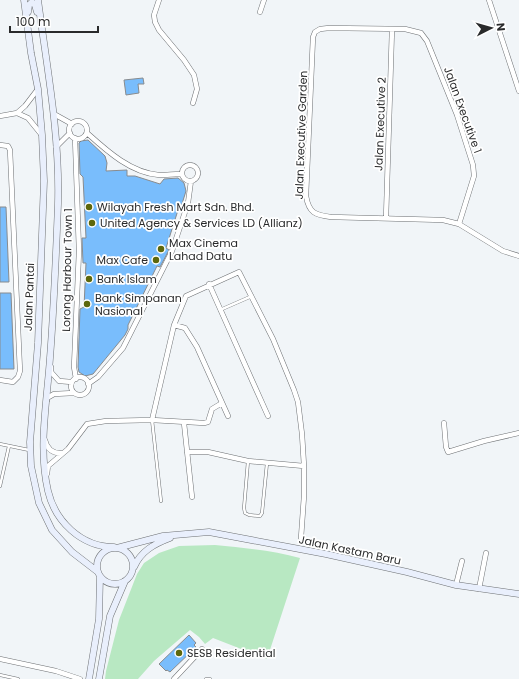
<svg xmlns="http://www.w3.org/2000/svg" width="519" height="679" viewBox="0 0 519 679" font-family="Poppins,sans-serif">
<rect width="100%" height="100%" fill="#f1f5f8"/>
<path fill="#b8e8c2" d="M 215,545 C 243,548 273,550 300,558 L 267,659 L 213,638 L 205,644 L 199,637 L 190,630 L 154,661 L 138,679 L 105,679 L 106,671 L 119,620 L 137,574 L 144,563 L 159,553 L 179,546 Z"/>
<path fill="#79bdfc" stroke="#888b8e" d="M 143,78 L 144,84 L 138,84 L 139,93 L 126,95 L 124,80 Z
M 88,140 L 105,156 L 107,163 L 106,171 L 127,170 L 127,176 L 135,176 L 160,184 L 164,179 L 178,178 L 184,183 L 186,191 L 181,207 L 179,207 L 166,248 L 169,250 L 160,267 L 157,266 L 128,325 L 128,329 L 125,335 L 93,374 L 85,376 L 79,372 L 78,367 L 80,309 L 84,307 L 86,263 L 83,263 L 82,238 L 86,238 L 83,177 L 80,174 L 79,143 L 81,141 Z
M 0,207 L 6,207 L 9,282 L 0,282 Z
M 0,293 L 11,293 L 14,369 L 0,369 Z
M 189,635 L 196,643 L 194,645 L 196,647 L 170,672 L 167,670 L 166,671 L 159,664 Z"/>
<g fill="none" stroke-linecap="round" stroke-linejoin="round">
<g stroke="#6d7073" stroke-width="3.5">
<path id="lane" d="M 220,310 L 252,296
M 152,420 L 161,501
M 0,444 L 29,450
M 248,461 L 244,508 L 245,513 L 249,515 L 260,516 L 262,513 L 267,463
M 0,486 L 9,446
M 0,675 L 18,679
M 206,679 L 210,679"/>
</g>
<g stroke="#6d7073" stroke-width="5.5">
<path id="street" d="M 159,0 L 154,15 L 155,22 L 159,30 L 184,60 L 194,75 L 197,89 L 193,103
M 489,0 L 519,91
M 260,12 L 264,0
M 17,113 L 28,118 L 41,134
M 54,114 L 72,124
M 0,116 L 17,113 L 25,106 L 38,89
M69 130a9 9 0 1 1 18 0a9 9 0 1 1-18 0Z
M 87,133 C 107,151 131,173 159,175 C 167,175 174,174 181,174
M 75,138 L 79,251 L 74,367 L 76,379
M 0,145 L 8,146 L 10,150 L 20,371 L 18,377 L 13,382 L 0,380
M 56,147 L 70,133
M182 173a8 8 0 1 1 16 0a8 8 0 1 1-16 0Z
M 386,218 L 392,29
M 459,224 L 474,176 L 473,165 L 457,115 L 427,41 L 421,33 L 405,29 L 329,28 L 320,29 L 315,32 L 313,37 L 306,196 C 309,213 315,215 331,217 L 443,220 L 459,224 L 503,251 L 519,256
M 209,284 L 268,416
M 174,325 L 185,328 L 197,347 L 228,416
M 51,367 L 51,372 L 59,381 L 72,382
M71 386a9 9 0 1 1 18 0a9 9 0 1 1-18 0Z
M 88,384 L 98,377 L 123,348 L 172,251 L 188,203 L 191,181
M 47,400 L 47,398 L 54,394 L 74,393
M 152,420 L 174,325 L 186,296 L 239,272 L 273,339 L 294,390 L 298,402 L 302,434 L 304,466 L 304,496 L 301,538
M 184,423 L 192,497
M 444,423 L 446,447 L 448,452 L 484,441 L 519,433
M 45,440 C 47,449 53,454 63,453
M 187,452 L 208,452 L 248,461 L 304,466
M 47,474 L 48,466 L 68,449 L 87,424 L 106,421 L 152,420 L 204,423 L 208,422 L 212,409 L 222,403
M 456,585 L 462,561
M 479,589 L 486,553
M 0,659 L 56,671 L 80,679
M 174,679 L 202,649"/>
</g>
<g stroke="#6d7073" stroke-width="7">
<path id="secondary" d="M 24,0 L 31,53 L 38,89 L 42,135 L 44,181 L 38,343 L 30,442 L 31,466 L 39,503 L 52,530 L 72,552 L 98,572
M 38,0 C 47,68 60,135 58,204 C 56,256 54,307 50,358 C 47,402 38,448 48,491 C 55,521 81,547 114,547
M 28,12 L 29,5 L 32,2 L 35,5 L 37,12
M97 566a18 18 0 1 1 36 0a18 18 0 1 1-36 0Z
M 117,548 L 163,536 L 209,532 L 326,554 L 407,572 L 456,585 L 519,594
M 134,567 C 141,551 154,544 170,538
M 89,679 L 99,619 L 100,576
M 99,679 L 110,616 L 125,581"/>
</g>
<use href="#lane" stroke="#fff" stroke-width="2.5"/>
<use href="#street" stroke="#fff" stroke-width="4.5"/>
<use href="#secondary" stroke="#e9effc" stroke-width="6"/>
</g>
<g fill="#5d670b" stroke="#fff" stroke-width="1.5">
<circle cx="89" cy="207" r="4"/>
<circle cx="92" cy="223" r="4"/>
<circle cx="161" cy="249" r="4"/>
<circle cx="156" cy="260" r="4"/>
<circle cx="89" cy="279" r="4"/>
<circle cx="87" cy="304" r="4"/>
<circle cx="179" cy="653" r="4"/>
</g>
<g text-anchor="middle" stroke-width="3.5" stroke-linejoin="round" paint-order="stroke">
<g font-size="11" fill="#292a2b" stroke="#fff">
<text transform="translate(463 110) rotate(70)" y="4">Jalan Executive 1</text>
<text transform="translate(380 124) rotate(-88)" y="4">Jalan Executive 2</text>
<text transform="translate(301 135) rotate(-88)" y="4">Jalan Executive Garden</text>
<text transform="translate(67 270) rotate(-89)" y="4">Lorong Harbour Town 1</text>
<text transform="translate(29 297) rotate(-88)" y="4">Jalan Pantai</text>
<text transform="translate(350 550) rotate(12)" y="4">Jalan Kastam Baru</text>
</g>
<g font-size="11" fill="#292a2b" stroke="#fff" text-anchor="start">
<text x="97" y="211">Wilayah Fresh Mart Sdn. Bhd.</text>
<text x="100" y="227">United Agency &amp; Services LD (Allianz)</text>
<text x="169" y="247">Max Cinema<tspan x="169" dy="13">Lahad Datu</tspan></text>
<text x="148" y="264" text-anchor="end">Max Cafe</text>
<text x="97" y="283">Bank Islam</text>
<text x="95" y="302">Bank Simpanan<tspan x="95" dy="13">Nasional</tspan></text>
<text x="187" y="657">SESB Residential</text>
</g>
</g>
<g transform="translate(491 28) rotate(84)" stroke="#ffffff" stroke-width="3" paint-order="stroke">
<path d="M0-3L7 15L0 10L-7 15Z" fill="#292a2b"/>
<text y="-6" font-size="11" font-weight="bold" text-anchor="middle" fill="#292a2b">N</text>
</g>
<path d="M10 26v6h88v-6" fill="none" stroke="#292a2b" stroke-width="2"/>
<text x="16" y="26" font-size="12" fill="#292a2b" stroke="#ffffff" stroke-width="3" paint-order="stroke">100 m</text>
</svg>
